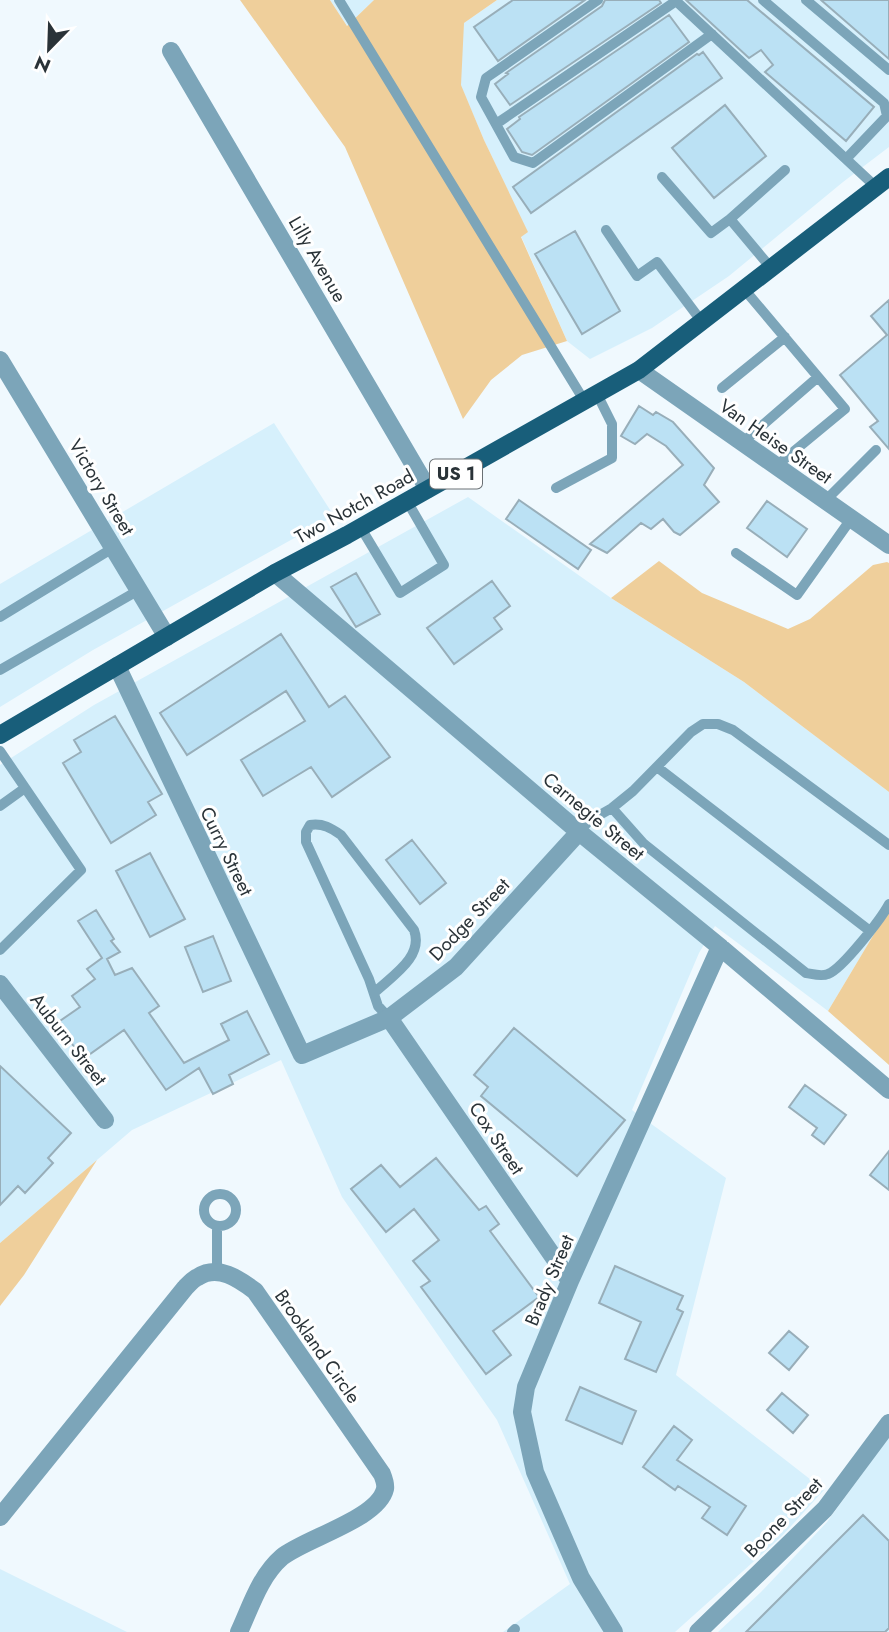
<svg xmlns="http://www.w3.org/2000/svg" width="889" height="1632" viewBox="0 0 889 1632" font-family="Jost,sans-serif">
<rect width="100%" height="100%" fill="#f0f9fe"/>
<path fill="#d6f0fc" d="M 330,0 L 374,0 L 347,26 Z
M 497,0 L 889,0 L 889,147 L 843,182 L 729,276 L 652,328 L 590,359 L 567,341 L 521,236 L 527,231 L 484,140 L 441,39 Z
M 274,423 L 334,516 L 93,650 L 0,707 L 0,584 Z
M 468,497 L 611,598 L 744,682 L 889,792 L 889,909 L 828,1011 L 715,926 L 699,953 L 632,1110 L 726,1178 L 676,1375 L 824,1490 L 782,1536 L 675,1632 L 503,1632 L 570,1584 L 497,1420 L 342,1197 L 281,1060 L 132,1130 L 0,1243 L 0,765 L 94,705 Z
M 889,1437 L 889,1632 L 718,1632 L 761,1592 L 827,1522 Z
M 0,1569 L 127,1632 L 0,1632 Z"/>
<path fill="#efcf9b" d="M 240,0 L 330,0 L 347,26 L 374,0 L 497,0 L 464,23 L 461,85 L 484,140 L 528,232 L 521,237 L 567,341 L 522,355 L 491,380 L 463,419 L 345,147 Z
M 659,561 L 702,593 L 788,629 L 810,619 L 873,565 L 887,562 L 889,563 L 889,792 L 744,682 L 611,598 Z
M 889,909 L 889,1065 L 828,1011 Z
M 97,1160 L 24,1275 L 0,1306 L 0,1243 Z"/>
<path fill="#bbe1f4" stroke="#98aeb9" stroke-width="2" d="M 513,0 L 585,0 L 498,61 L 474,27 Z
M 605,0 L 659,0 L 661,3 L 510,105 L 495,84 L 508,74 L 506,73 L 602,6 Z
M 686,0 L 747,0 L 874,107 L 846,141 L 765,72 L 773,65 L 761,50 L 749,58 Z
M 821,0 L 889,0 L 889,59 Z
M 669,15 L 689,42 L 532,155 L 522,152 L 507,129 L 520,119 L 519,117 Z
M 703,52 L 722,78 L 531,213 L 513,187 L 697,54 L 699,55 Z
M 725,105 L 766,156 L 714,198 L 672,148 Z
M 575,231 L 620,311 L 582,334 L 535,254 Z
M 889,300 L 889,449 L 870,427 L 878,421 L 840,375 L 887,335 L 871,316 Z
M 639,406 L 653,415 L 656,412 L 673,422 L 714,468 L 704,485 L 719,502 L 680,535 L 674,532 L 663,519 L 651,529 L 641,523 L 607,553 L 590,544 L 683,465 L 666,446 L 647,434 L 635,444 L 621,436 Z
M 519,500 L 591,550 L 578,569 L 506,519 Z
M 767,501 L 807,529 L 787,557 L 747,528 Z
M 356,573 L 380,614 L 356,627 L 331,587 Z
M 492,581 L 510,606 L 494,618 L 502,629 L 454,664 L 427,628 Z
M 281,634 L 329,707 L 345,696 L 390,757 L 332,797 L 311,767 L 263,796 L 241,760 L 305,721 L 286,691 L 187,755 L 160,713 Z
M 115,716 L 162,794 L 148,802 L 156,815 L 111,843 L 63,763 L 81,752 L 74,740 Z
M 412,840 L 446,883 L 420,904 L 386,860 Z
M 150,853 L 185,919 L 150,937 L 116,871 Z
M 96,910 L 114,939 L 111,941 L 120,952 L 107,959 L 115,975 L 132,968 L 159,1006 L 149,1013 L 184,1063 L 229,1040 L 221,1024 L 247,1011 L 269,1054 L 229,1075 L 233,1084 L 213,1094 L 199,1068 L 166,1090 L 124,1030 L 83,1059 L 57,1023 L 80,1007 L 72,996 L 95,979 L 87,969 L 102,958 L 78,921 Z
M 213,936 L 231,981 L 203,992 L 185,947 Z
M 514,1028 L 625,1120 L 577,1176 L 481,1096 L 488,1087 L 474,1075 Z
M 0,1066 L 71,1133 L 48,1158 L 53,1163 L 25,1193 L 18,1186 L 0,1205 Z
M 805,1085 L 846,1115 L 824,1144 L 812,1135 L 817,1128 L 789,1107 Z
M 889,1151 L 889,1190 L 870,1175 Z
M 436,1158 L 479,1210 L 486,1206 L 499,1224 L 490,1231 L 539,1297 L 493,1331 L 511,1355 L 486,1374 L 421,1287 L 430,1281 L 413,1261 L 439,1240 L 414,1209 L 386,1232 L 351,1189 L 381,1165 L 400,1187 Z
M 615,1266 L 683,1296 L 677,1309 L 683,1312 L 656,1372 L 625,1359 L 641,1322 L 599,1303 Z
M 789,1331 L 808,1347 L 789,1370 L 769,1353 Z
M 580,1387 L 636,1411 L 622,1444 L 566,1420 Z
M 782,1393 L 808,1415 L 793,1433 L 767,1410 Z
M 674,1426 L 692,1440 L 677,1460 L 746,1506 L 727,1535 L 702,1518 L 710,1507 L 678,1486 L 675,1490 L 643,1467 Z
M 863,1515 L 889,1541 L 889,1628 L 885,1632 L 746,1632 Z"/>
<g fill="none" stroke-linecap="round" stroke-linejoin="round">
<path stroke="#7ca5b9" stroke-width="10" d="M 339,0 L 585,402
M 598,0 L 486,78 L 481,97 L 514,157 L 533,163 L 712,34
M 675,0 L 876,187
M 763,0 L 884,103 L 887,116 L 846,159
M 806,0 L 889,70
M 496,124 L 676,1
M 662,177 L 711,233 L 730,219
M 606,230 L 637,276 L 657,262 L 702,322
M 771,268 L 730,219 L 785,170
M 744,289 L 845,409 L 776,466
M 722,388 L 785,337
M 742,443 L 818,377
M 556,488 L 612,458 L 612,424 L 597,394
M 825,501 L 876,450
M 361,528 L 400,593 L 444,565 L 407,501
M 736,553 L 797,595 L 851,519
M 0,617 L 113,548
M 0,670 L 139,590
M 0,751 L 81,870 L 0,950
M 657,767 L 870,931
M 0,806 L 25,788
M 612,808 L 644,844 L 806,973 C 813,974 821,977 828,974 C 842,969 881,919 889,904
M 579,832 L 589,821 L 612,808 L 633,791 L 691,732 L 703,724 L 718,724 L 733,730 L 889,845
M 374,993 C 392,976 424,957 414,930 L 341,835 C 331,828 323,823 310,825 L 306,832 L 306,842 L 369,979 L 378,1006 L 389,1018
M204 1210a16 16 0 1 1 32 0a16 16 0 1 1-32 0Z
M 217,1226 L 217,1272
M 512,1632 L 515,1629"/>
<path stroke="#7ca5b9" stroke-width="18" d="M 171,51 L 428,489
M 0,360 L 167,637
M 639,370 L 889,545
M 275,573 L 579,832 L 720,947 L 889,1090
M 117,666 L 302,1055 L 389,1018 L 456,967 L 579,832
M 0,984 L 105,1120
M 389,1018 L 570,1281
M 0,1517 L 185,1288 C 189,1284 193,1279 198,1277 C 218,1264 239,1279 255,1291 L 382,1474 C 384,1479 386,1484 385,1489 C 378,1519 306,1538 282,1557 C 260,1576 251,1606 239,1632
M 614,1632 L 581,1578 L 535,1472 L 522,1412 L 526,1387 L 570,1281 L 720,947
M 698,1632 L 825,1509 L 889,1423"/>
<path stroke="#185e7a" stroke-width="18" d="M 0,735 L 275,573 L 347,535 L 639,370 L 889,177"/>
</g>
<g text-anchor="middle" stroke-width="6" stroke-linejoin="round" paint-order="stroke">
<rect fill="#fff" stroke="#6a7074" stroke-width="2" x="430" y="459.5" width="52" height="29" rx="5"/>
<g font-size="18" font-weight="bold" fill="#2a3338">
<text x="456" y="480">US 1</text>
</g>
<g font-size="19" fill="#2a3338" stroke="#fff">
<text transform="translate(318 259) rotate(60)" y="7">Lilly Avenue</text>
<text transform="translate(776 441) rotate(35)" y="7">Van Heise Street</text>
<text transform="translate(102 487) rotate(59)" y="7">Victory Street</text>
<text transform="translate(354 506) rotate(-29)" y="7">Two Notch Road</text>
<text transform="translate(594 816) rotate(40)" y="7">Carnegie Street</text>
<text transform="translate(227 851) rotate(64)" y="7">Curry Street</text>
<text transform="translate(469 919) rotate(-46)" y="7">Dodge Street</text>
<text transform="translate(69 1039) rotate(52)" y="7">Auburn Street</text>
<text transform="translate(497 1138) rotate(56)" y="7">Cox Street</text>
<text transform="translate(549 1280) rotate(-67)" y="7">Brady Street</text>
<text transform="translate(318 1346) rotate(55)" y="7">Brookland Circle</text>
<text transform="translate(783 1517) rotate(-46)" y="7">Boone Street</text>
</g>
</g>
<g transform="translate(49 49) rotate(203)" stroke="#ffffff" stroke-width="5" paint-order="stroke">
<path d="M0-5L12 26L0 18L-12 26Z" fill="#2a3338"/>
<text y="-10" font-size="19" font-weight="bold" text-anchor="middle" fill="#2a3338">N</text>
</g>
</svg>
